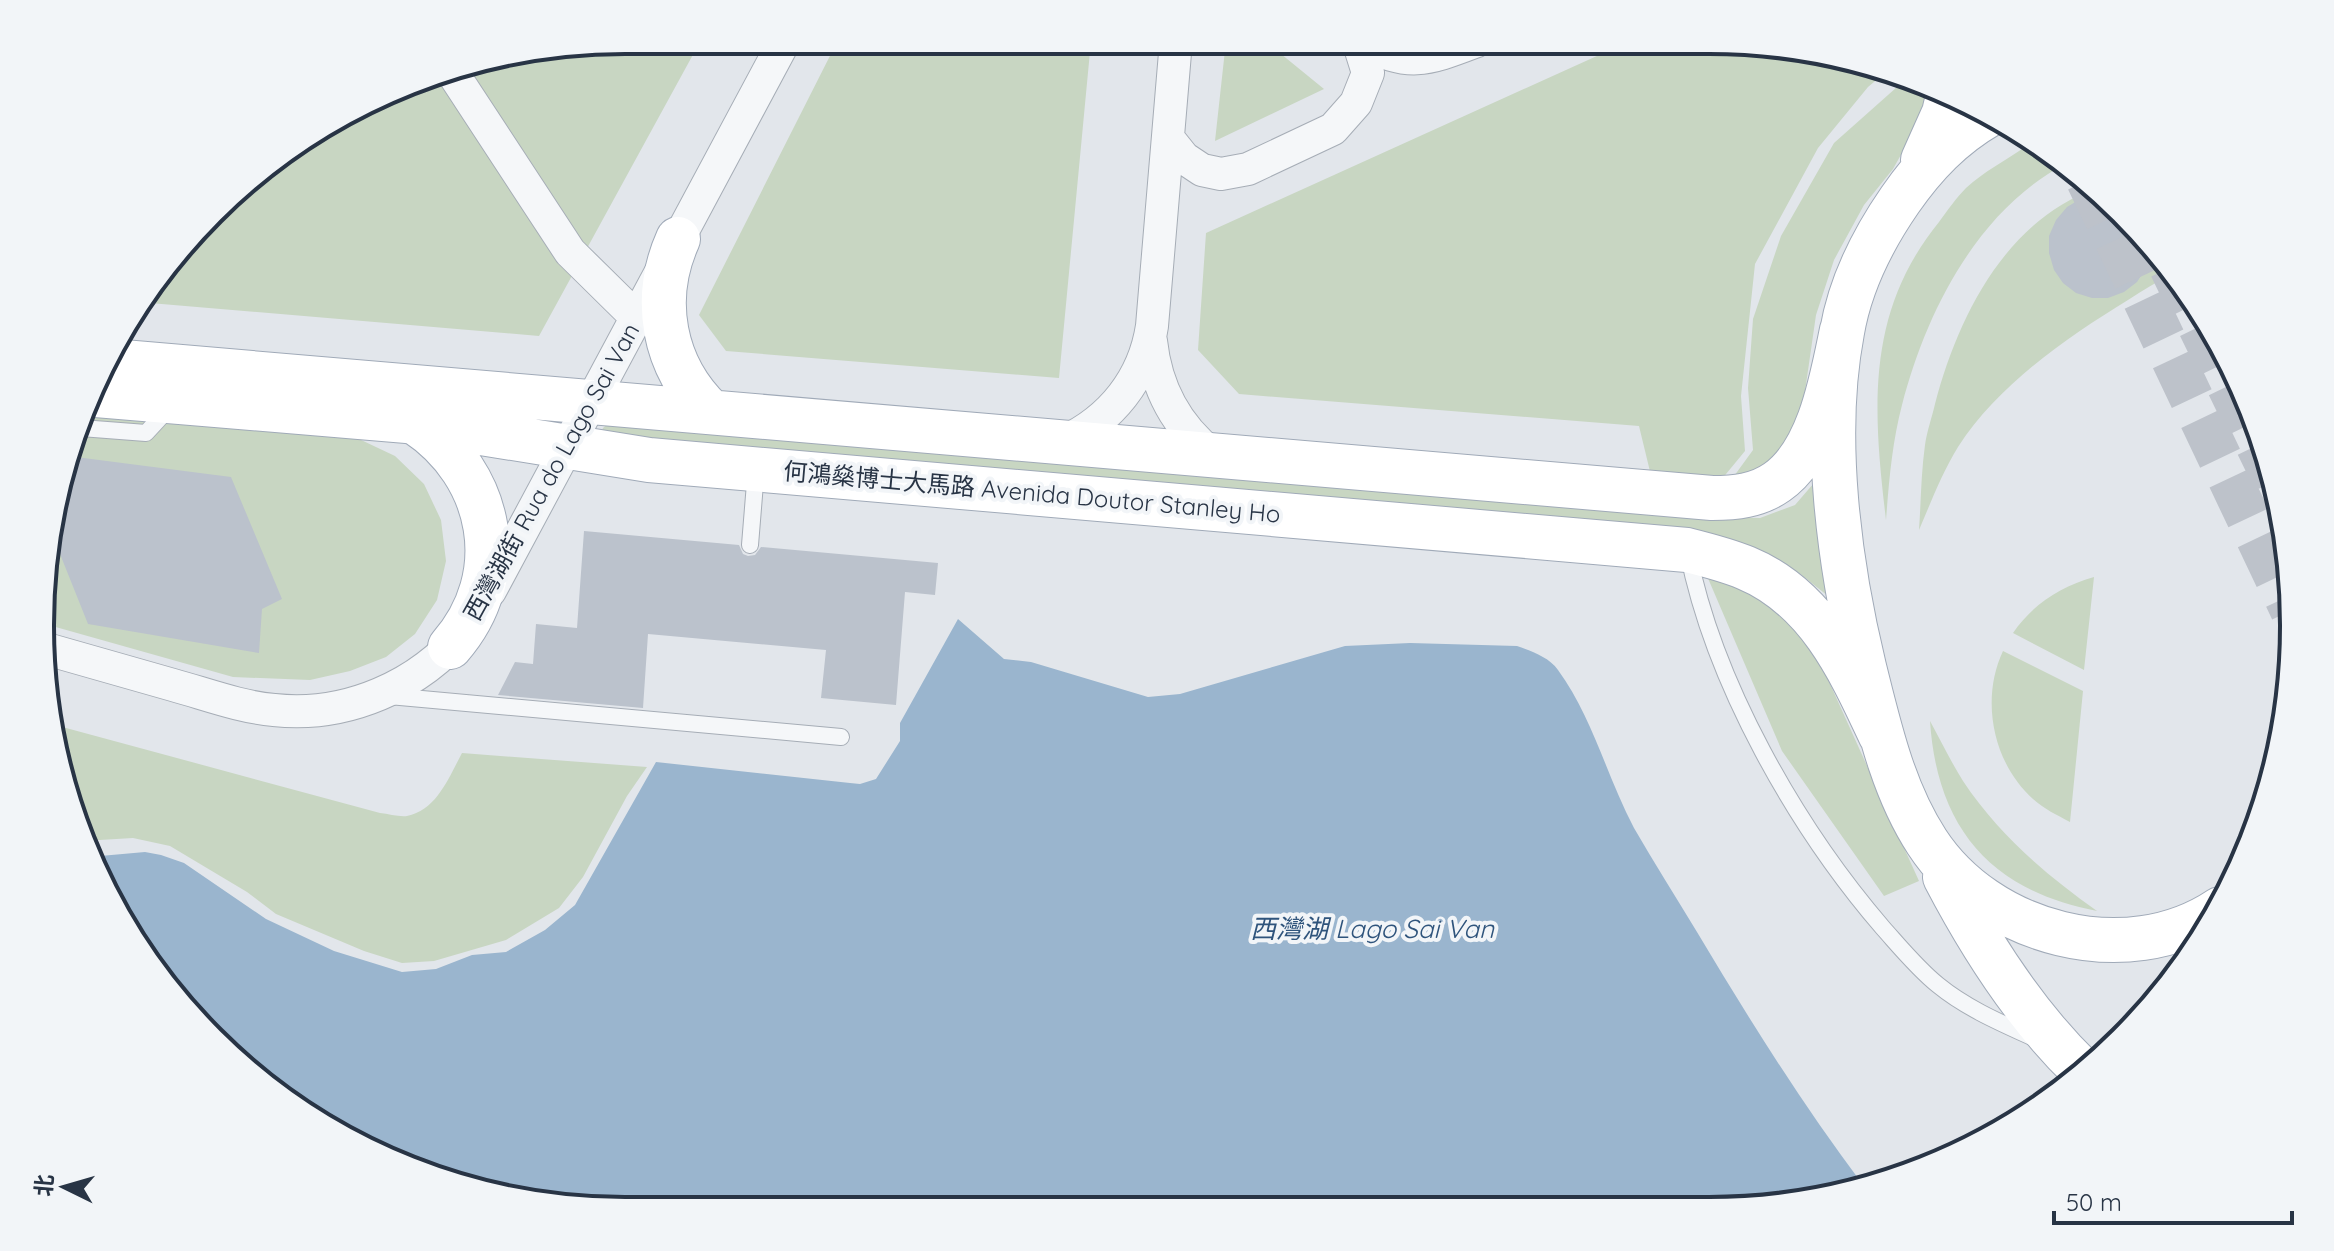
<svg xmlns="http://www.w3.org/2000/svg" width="2334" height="1251" viewBox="0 0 2334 1251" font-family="Quicksand,'Noto Sans SC',sans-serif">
<rect width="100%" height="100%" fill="#e2e6eb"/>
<path fill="#c8d6c2" d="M 626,40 L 701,40 L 539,336 L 138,302 L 269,161 L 437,71 Z
M 838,40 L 1091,41 L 1059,378 L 726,351 L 699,315 Z
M 1226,41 L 1265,41 L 1324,89 L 1215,141 Z
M 1630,41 C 1714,41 1808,39 1887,71 L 1868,87 L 1818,148 L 1755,264 L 1741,396 L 1745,451 L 1712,491 L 1654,488 L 1639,426 L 1239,394 L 1198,350 L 1206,233 Z
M 1906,79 L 1932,90 L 1926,110 L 1893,169 L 1864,205 L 1834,260 L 1816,315 L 1802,412 L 1791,438 L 1771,464 L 1729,483 L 1753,450 L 1748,388 L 1753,319 L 1781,236 L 1834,143 Z
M 2035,143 L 2065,164 C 1977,211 1926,312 1902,405 C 1892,443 1889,482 1886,520 C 1873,410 1865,313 1939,222 C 1947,211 1956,198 1966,188 C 1983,172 2007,160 2026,146 Z
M 2097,188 L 2176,274 C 2158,280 2144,290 2128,300 C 2066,338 1998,385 1958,447 C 1942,473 1931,502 1919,530 C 1921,502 1921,473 1925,445 C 1927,431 1932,417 1935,404 C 1958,316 2006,220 2097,188 Z
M 87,414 L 359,439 L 395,456 L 424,484 L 441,520 L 446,561 L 437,600 L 415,634 L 386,657 L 350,671 L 310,680 L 233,677 L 45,624 L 60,474 Z
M 612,420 L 1714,517 L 1760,518 L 1795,505 L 1820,476 L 1828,596 L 1799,573 L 1774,559 L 600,435 L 603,428 Z
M 1707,576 L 1742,590 L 1784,613 L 1812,644 L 1919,881 L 1884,896 L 1782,751 Z
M 2094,577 L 2084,670 L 2013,633 C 2033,604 2060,587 2094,577 Z
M 2003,651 L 2083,691 L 2070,822 C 2057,815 2044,809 2033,799 C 1993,763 1980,700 2003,651 Z
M 1930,721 C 1941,741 1951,762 1963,781 C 1999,835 2045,874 2097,911 C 1991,891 1937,828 1930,721 Z
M 55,725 L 380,813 C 389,814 399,817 407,816 C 437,810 449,777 462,753 L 647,767 L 627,796 L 583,877 L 559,908 L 506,940 L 434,961 L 402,963 L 364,951 L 276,914 L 247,892 L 170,846 L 133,838 L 83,841 Z"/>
<path fill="#9ab5ce" d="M 958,619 L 1004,659 L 1031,662 L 1148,697 L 1180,694 L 1345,646 L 1410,643 L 1517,646 C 1531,651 1549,657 1558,670 C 1592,716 1607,777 1634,828 C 1654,863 1676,897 1697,932 C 1749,1019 1802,1104 1863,1185 L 1784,1206 L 588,1210 L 474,1191 L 333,1133 L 186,1012 L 89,857 L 145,852 L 161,855 L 184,863 L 266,919 L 334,951 L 402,972 L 436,969 L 472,955 L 506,952 L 545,930 L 575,905 L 656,762 L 850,783 L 860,784 L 876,779 L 900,741 L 900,723 Z"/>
<path fill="#bbc2cc" d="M 2103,195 L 2150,245 L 2151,252 L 2146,268 L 2137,282 L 2124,292 L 2108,298 L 2092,298 L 2076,293 L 2063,283 L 2054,270 L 2049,253 L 2049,236 L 2056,220 L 2067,207 L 2082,198 Z
M 68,456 L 231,477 L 282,599 L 262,609 L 259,653 L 88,624 L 54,539 L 60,474 Z
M 584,531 L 739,545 L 743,554 L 748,556 L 755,555 L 761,547 L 938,563 L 935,595 L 905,592 L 896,705 L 821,698 L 826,650 L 648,634 L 643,708 L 498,695 L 515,662 L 533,664 L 536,624 L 577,628 Z"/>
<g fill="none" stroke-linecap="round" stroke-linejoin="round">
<path stroke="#bdc2ca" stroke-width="44" stroke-dasharray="44 22" stroke-linecap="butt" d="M 2088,180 L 2292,610
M 2171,267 L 2275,481"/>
<g stroke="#a6adb6" stroke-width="18">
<path id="lane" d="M 81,428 L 146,433 L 171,406
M 750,545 L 756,471
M 1688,552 C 1714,683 1796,827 1883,928 C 1900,947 1918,969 1938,985 C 1966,1008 2001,1023 2034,1038
M 389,696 L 841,737"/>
</g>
<g stroke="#a6adb6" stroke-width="34">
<path id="street" d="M 1360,41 C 1409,68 1427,60 1477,41
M 450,69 L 570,252 L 637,318
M 1168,138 L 1184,158 L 1202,170 L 1221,174 L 1248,169 L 1333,129 L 1356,103 L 1368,73 L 1358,41
M 1151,341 C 1156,388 1176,426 1213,455
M 1063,442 C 1111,420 1144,379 1152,326 L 1176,41
M 490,591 L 785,40
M 43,648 C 86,660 130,673 173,685 C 206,694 240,707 274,710 C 346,718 420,686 465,630"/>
</g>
<g stroke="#a0aab8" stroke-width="46">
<path id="primary" d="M 1990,114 C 1952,136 1925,164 1900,200 C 1873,239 1850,285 1842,332 C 1822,436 1839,564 1864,667 C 1879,727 1893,790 1927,842 C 1987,934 2126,972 2220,909
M 1923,160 L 1944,113 L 1948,96
M 678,239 C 651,299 663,366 711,412
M 111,361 L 1712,498 C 1735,498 1757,496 1777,482 C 1820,452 1832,378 1842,330
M 96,395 L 407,421 L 649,460 L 1687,550 C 1707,555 1727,560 1746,568 C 1818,598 1850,670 1881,736
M 416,423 C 493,474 513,575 450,647
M 1945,877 C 1981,946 2026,1016 2082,1070"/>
</g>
<use href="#lane" stroke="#f5f7f9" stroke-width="16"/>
<use href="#street" stroke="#f5f7f9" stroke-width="32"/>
<use href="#primary" stroke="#fff" stroke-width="44"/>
</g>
<g text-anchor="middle" stroke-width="8" stroke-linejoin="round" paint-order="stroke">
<g font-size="24" fill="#283445" stroke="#f2f5f8">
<text transform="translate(552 472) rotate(-61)" y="8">西灣湖街 Rua do Lago Sai Van</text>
<text transform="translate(1032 493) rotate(5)" y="8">何鴻燊博士大馬路 Avenida Doutor Stanley Ho</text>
</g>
<g font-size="26" font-style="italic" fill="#2f547c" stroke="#f2f5f8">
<text x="1372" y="938">西灣湖 Lago Sai Van</text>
</g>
</g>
<path d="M0 0H2334V1251H0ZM625 54H1709A571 571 0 0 1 2280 625V626A571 571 0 0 1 1709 1197H625A571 571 0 0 1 54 626V625A571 571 0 0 1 625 54Z" fill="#f2f5f8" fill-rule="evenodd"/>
<path fill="none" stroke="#283445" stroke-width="4" d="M625 54H1709A571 571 0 0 1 2280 625V626A571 571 0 0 1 1709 1197H625A571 571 0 0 1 54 626V625A571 571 0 0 1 625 54Z"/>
<g transform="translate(64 1187) rotate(275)" stroke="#f2f5f8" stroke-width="6" paint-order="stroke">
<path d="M0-6L14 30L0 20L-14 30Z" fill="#283445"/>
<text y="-12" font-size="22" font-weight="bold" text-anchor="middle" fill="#283445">北</text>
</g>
<path d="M2054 1211v12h238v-12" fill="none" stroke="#283445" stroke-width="4"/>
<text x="2066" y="1211" font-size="24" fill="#283445" stroke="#f2f5f8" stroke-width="6" paint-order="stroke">50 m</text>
</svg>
